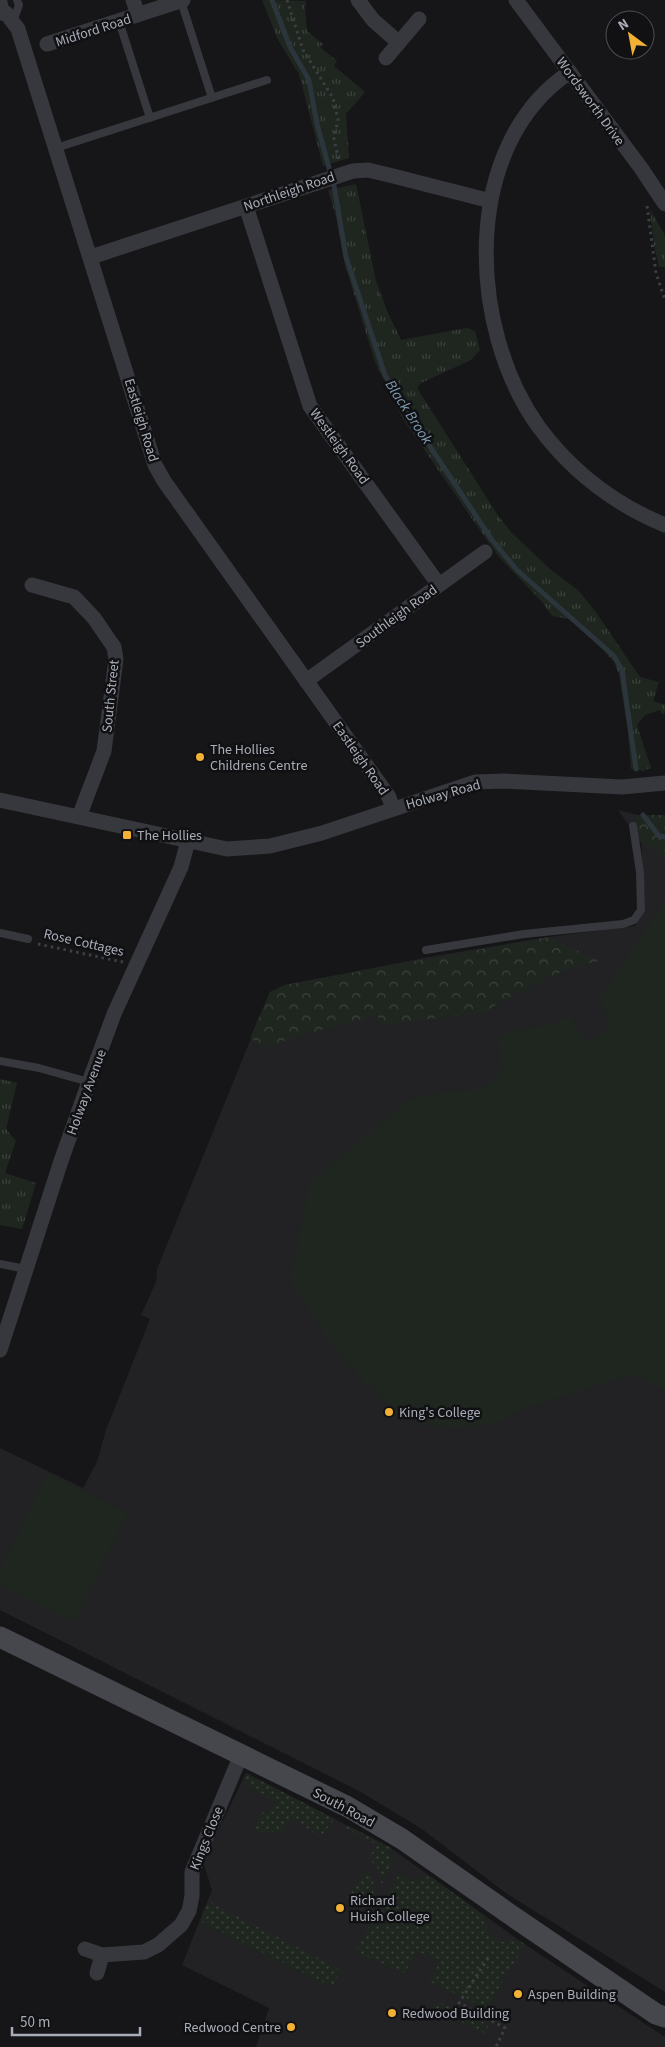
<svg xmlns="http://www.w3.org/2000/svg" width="665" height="2047" viewBox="0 0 665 2047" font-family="'Source Sans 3',sans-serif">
<defs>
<pattern id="grass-tufts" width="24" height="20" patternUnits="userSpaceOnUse" patternTransform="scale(1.25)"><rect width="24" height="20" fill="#1e261f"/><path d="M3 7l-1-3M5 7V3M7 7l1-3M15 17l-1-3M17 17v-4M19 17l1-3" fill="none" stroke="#3c433d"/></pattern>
<pattern id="forest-crowns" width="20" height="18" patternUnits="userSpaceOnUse" patternTransform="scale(1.25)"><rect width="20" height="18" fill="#1e261f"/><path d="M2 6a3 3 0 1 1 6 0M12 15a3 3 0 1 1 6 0" fill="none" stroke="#3c433d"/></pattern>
<pattern id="garden-dots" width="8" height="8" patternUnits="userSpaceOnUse" patternTransform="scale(1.25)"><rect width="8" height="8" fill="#1e261f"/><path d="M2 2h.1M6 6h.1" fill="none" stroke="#3c433d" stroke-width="1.8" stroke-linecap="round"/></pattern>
</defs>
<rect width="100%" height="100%" fill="#161618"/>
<path fill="#222225" d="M 618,810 L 639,815 L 665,815 L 665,1992 L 507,1894 L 422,1829 L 359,1791 L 0,1610 L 0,1448 L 83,1488 L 97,1462 L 106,1430 L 150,1319 L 141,1315 L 156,1282 L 157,1269 L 270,992 L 285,985 L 429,957 L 549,937 L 635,926 L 643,912 L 645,899 L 641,843 Z
M 246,1773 L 391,1848 L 520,1941 L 665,2037 L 665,2047 L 256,2047 L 269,2008 L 182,1965 L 212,1890 L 203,1862 Z"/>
<path fill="url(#grass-tufts)" d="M 262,0 L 306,1 L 305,8 L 307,31 L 323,44 L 320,47 L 337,61 L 334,66 L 365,92 L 346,114 L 349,158 L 323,166 L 299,74 L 278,40 Z
M 356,184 L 376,281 L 388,313 L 401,340 L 467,328 L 475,331 L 480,350 L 471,360 L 421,383 L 417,388 L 497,514 L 511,532 L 550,569 L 579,591 L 595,611 L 640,677 L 659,682 L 653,701 L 665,705 L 665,713 L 662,714 L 660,710 L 645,715 L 637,725 L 651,768 L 643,771 L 631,769 L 628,732 L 619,675 L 614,662 L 601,648 L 570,619 L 552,616 L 542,602 L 500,558 L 486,539 L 403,419 L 375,362 L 345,265 L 336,217 L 328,190 Z
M 650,209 L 665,236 L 665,267 L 659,267 L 654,245 Z
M 0,1079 L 17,1083 L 6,1129 L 16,1141 L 5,1173 L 36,1183 L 22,1229 L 0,1225 Z"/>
<path fill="url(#forest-crowns)" d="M 639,815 L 665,815 L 665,857 L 641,842 L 635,820 Z
M 549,937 L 600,961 L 569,968 L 502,1001 L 485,1012 L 383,1025 L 377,1015 L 289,1039 L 264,1049 L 250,1038 L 270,992 L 285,985 Z"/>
<path fill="#1e261f" d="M 665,901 L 665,1391 L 646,1379 L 631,1375 L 519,1410 L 501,1421 L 462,1428 L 425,1426 L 389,1405 L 364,1382 L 327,1339 L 290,1282 L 310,1182 L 409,1100 L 429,1094 L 466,1091 L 486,1086 L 503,1071 L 497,1035 L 551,1024 L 570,1016 L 577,1029 L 589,1042 L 611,1026 L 599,998 Z
M 47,1474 L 128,1513 L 74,1622 L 0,1585 L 0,1569 Z"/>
<path fill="url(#garden-dots)" d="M 246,1773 L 335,1819 L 320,1837 L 292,1818 L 282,1832 L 259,1832 L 253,1828 L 263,1812 L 268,1814 L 276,1802 L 245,1783 Z
M 349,1826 L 391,1848 L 391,1868 L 381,1885 L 378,1868 L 368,1858 L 378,1845 L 345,1828 Z
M 369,1871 C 375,1882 376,1892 370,1903 L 367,1901 L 364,1906 L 347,1897 Z
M 399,1874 L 411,1881 L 430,1876 L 485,1916 L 487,1930 L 501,1942 L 520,1941 L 526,1945 L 509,1970 L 487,2009 L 429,1981 L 441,1960 L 416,1951 L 405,1973 L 356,1952 L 368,1928 Z
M 208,1901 L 341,1970 L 332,1987 L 200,1921 Z
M 438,2001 L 489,2025 L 484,2033 L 435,2009 Z"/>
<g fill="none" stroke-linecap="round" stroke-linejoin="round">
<path stroke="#2c353c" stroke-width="5" d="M 272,0 L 290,47 L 309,80 L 317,124 L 334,186 L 346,257 L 385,375 L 431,448 L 492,540 L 517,570 L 614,656 L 622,670 L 636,769
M 643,815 L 659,836 L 665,837"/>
<path stroke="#3d3f44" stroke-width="3" stroke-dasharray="2.5 4" stroke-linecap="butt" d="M 287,0 L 303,50 L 333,98 L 338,119 L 334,139 L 339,161
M 647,206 L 656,273 L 665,300
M 38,944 L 123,962
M 488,1958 L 459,2003 L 505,2028 L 496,2047"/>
<path stroke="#37383d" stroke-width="8" d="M 3,0 L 6,13
M 181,1 L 212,98
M 13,21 L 19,5 L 17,0
M 119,21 L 150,118
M 56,148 L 267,80
M 0,933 L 28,939
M 426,950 L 524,934 L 623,924 L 634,920 L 641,910 L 640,872 L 633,826
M 0,1061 L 39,1068 L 89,1082
M 0,1264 L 26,1269"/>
<path stroke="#37383d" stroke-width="15" d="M 133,0 L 138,15
M 358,0 L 373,20 L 398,42
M 516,0 L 641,168 L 665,204
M 0,13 L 6,13 L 18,29 L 155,465 L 164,481 L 389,797 L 393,809
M 47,44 L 183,0
M 386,58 L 419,19
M 570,72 C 460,145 468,328 538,426 C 571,471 614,504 665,525
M 246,206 L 310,406 L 439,585
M 91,257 L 353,171 L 368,170 L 393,176 L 491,201
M 32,585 L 74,597 L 94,618 L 107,637 L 114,647 L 116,659 L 104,751 L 79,817
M 306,681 L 485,552
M 0,800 L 227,849 L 270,846 L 322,833 L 475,782 L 503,781 L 622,787 L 665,783
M 0,1350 L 61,1161 L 89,1082 L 114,1014 L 181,867 L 188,841
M 85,1949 L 102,1955 L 144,1952 L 158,1945 L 181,1925 L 189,1911 L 192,1896 L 192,1872 L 241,1755
M 97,1973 L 102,1955"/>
<path stroke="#45474d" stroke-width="21" d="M 0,1637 L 348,1807 L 402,1839 L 508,1913 L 656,2014 L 665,2017"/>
</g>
<g fill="#f2b134" stroke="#111113" stroke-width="2">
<circle cx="200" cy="757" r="5"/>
<rect x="122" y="830" width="10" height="10" rx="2.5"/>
<circle cx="389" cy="1412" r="5"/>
<circle cx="340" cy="1908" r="5"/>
<circle cx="518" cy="1994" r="5"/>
<circle cx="392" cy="2013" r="5"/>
<circle cx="291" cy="2027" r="5"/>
</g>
<g text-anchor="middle" stroke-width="5" stroke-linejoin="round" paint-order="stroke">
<g font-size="14" fill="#a8adb8" stroke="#111113">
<text transform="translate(93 30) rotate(-18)" y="5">Midford Road</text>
<text transform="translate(591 101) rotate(54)" y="5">Wordsworth Drive</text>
<text transform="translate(289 191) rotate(-19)" y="5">Northleigh Road</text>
<text transform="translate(142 420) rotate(73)" y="5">Eastleigh Road</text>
<text transform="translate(340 446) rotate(54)" y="5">Westleigh Road</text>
<text transform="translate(396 616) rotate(-36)" y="5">Southleigh Road</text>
<text transform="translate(110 696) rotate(-84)" y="5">South Street</text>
<text transform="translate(361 758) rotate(55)" y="5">Eastleigh Road</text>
<text transform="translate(443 794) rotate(-16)" y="5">Holway Road</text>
<text transform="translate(84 942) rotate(13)" y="5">Rose Cottages</text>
<text transform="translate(86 1092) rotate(-70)" y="5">Holway Avenue</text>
<text transform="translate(344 1807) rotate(28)" y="5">South Road</text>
<text transform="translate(206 1838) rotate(-68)" y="5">Kings Close</text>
</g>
<g font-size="14" fill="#a8adb8" stroke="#111113" text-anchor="start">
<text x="210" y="754">The Hollies<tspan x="210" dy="16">Childrens Centre</tspan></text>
<text x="137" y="840">The Hollies</text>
<text x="399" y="1417">King's College</text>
<text x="350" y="1905">Richard<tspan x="350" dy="16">Huish College</tspan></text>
<text x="528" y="1999">Aspen Building</text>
<text x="402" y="2018">Redwood Building</text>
<text x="281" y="2032" text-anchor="end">Redwood Centre</text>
</g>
<g font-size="15" font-style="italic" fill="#7f9bb3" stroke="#111113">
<text transform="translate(409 412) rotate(57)" y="5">Black Brook</text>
</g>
</g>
<g transform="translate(630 35) rotate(328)"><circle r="24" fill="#111113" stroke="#4d4f55"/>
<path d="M0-4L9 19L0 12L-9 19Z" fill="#f2b134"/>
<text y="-8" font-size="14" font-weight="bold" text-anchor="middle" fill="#a8adb8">N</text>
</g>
<path d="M12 2027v8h128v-8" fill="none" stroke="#a8adb8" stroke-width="2.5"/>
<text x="20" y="2027" font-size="15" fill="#a8adb8" stroke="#111113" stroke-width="4" paint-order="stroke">50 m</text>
</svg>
